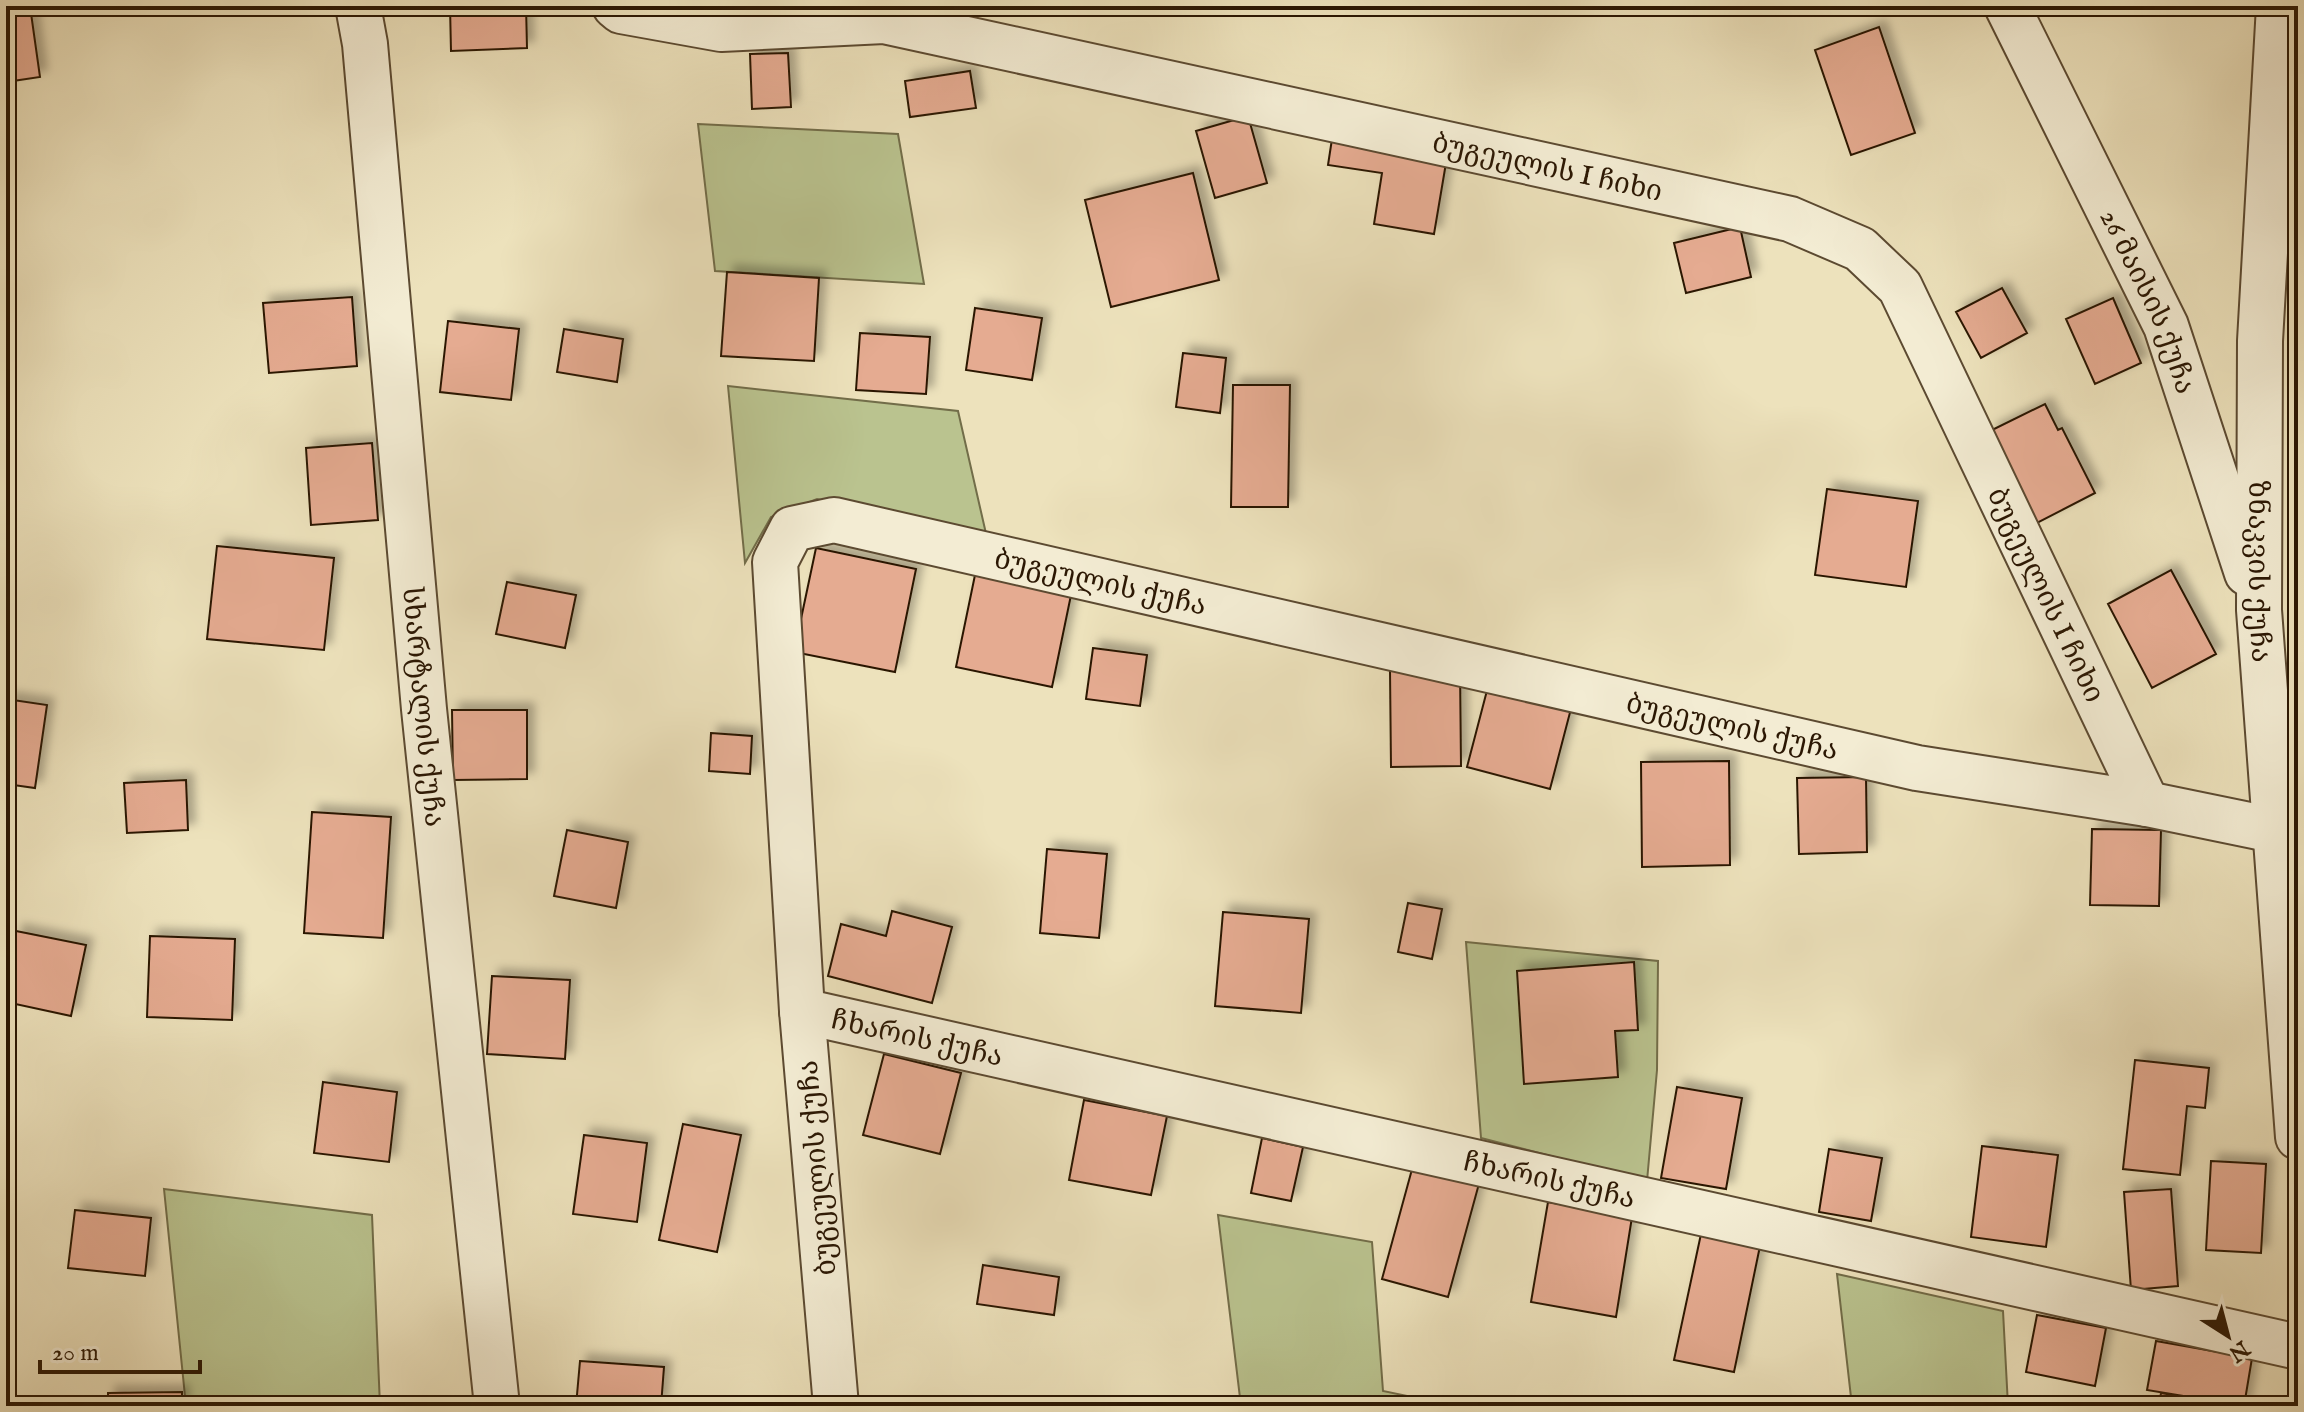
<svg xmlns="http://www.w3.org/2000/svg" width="2304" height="1412" viewBox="0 0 2304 1412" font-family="'IM FELL English','Noto Serif Georgian',serif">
<defs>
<filter id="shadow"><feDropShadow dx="7" dy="-7" stdDeviation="4" flood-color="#0004"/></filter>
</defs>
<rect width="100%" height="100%" fill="#ede2bc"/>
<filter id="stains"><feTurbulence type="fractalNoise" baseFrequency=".0025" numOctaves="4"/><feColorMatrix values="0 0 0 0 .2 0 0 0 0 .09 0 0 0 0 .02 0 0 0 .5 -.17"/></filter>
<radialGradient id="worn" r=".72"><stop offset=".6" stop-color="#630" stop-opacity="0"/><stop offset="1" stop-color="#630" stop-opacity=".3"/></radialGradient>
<path fill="#bac38f" stroke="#726d49" stroke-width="2" d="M 698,124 L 898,134 L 924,284 L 715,271 Z
M 728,386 L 958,411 L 987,538 L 817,499 L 771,517 L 745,563 Z
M 1466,942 L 1658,961 L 1657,1070 L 1647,1181 L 1481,1138 Z
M 164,1189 L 372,1215 L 380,1406 L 186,1406 Z
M 1218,1215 L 1372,1242 L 1383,1391 L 1455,1406 L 1241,1406 Z
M 1837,1274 L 2003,1311 L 2008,1406 L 1852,1406 Z"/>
<path fill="#e5ab91" stroke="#2b1703" stroke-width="2" filter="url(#shadow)" d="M 6,6 L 30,6 L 40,77 L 6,82 Z
M 450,6 L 526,6 L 527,48 L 451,51 Z
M 961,6 L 1025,6 L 1025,12 Z
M 1879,27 L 1915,133 L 1851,155 L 1815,50 Z
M 788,53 L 791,107 L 752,109 L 750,54 Z
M 970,71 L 976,108 L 910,117 L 905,81 Z
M 1248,116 L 1267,183 L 1215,198 L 1196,131 Z
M 1332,139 L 1447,157 L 1434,234 L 1374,224 L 1382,173 L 1328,165 Z
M 1193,173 L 1219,280 L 1111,307 L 1085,200 Z
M 1740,227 L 1751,277 L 1686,293 L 1674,243 Z
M 727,272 L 819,278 L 814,361 L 721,356 Z
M 2002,288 L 2027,333 L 1981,358 L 1956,312 Z
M 352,297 L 357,366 L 269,373 L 263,303 Z
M 2113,298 L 2141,363 L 2095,384 L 2066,319 Z
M 975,308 L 1042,318 L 1032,380 L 966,370 Z
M 448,321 L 519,329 L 511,400 L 440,392 Z
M 564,329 L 623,339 L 617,382 L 557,372 Z
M 860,333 L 930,337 L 926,394 L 856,390 Z
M 1183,353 L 1226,358 L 1220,413 L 1176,407 Z
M 1233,385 L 1290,385 L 1288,507 L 1231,507 Z
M 2045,404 L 2058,430 L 2062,428 L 2095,493 L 2037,523 L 1990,431 Z
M 372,443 L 378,520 L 311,525 L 306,448 Z
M 1827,489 L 1918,501 L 1906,587 L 1815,575 Z
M 217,546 L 334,558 L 324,650 L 207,639 Z
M 816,548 L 916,569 L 895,672 L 794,652 Z
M 2171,570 L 2216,654 L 2152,688 L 2108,604 Z
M 975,575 L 1071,595 L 1052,687 L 956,667 Z
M 507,582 L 576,595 L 565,648 L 496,634 Z
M 1093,648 L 1147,655 L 1140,706 L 1086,699 Z
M 1460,669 L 1461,766 L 1391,767 L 1390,671 Z
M 1490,679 L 1573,701 L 1550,789 L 1467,767 Z
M 6,699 L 47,705 L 35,788 L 6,784 Z
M 452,710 L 527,710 L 527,779 L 453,780 Z
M 711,733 L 752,736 L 750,774 L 709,771 Z
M 1729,761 L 1730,865 L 1642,867 L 1641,762 Z
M 1866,777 L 1867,852 L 1799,854 L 1797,778 Z
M 186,780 L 188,830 L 127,833 L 124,783 Z
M 312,812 L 391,817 L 383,938 L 304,933 Z
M 2092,829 L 2161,830 L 2159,906 L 2090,905 Z
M 567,830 L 628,842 L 616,908 L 554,896 Z
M 1047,849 L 1107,854 L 1099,938 L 1040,933 Z
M 1408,903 L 1442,909 L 1432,959 L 1398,952 Z
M 892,911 L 952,927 L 932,1003 L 828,976 L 841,924 L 886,936 Z
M 1223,912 L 1309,919 L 1301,1013 L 1215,1006 Z
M 16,931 L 86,945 L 71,1016 L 6,1002 L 6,980 Z
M 150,936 L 235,939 L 232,1020 L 147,1017 Z
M 1634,962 L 1638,1030 L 1615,1031 L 1618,1077 L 1524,1084 L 1517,971 Z
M 492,976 L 570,980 L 565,1059 L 487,1054 Z
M 884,1054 L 961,1073 L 940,1154 L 863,1135 Z
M 2135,1060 L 2209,1068 L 2205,1108 L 2187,1106 L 2180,1175 L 2123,1169 Z
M 323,1082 L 397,1092 L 389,1162 L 314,1153 Z
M 1677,1087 L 1742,1098 L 1726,1189 L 1661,1178 Z
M 1084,1100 L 1167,1116 L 1151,1195 L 1069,1180 Z
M 683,1124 L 741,1135 L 717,1252 L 659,1240 Z
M 584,1135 L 647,1143 L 637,1222 L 573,1214 Z
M 1262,1138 L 1303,1147 L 1291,1201 L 1251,1193 Z
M 1982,1146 L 2058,1155 L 2046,1247 L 1971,1237 Z
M 1829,1149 L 1882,1158 L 1871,1221 L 1819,1212 Z
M 2211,1161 L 2266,1164 L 2261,1253 L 2206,1250 Z
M 1414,1162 L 1480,1180 L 1448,1297 L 1382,1279 Z
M 2171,1189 L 2178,1286 L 2131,1290 L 2124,1192 Z
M 1548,1202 L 1632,1217 L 1616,1317 L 1531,1302 Z
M 75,1210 L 151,1218 L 145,1276 L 68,1268 Z
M 1701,1234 L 1760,1246 L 1734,1372 L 1674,1360 Z
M 983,1265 L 1059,1277 L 1054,1315 L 977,1304 Z
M 2037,1315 L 2106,1328 L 2095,1386 L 2026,1372 Z
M 2156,1341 L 2252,1358 L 2244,1406 L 2147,1390 Z
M 580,1361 L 664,1367 L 661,1406 L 576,1406 Z
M 182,1392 L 182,1406 L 108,1406 L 108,1393 Z
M 2161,1393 L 2235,1406 L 2159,1406 Z"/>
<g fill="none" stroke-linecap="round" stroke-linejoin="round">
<g stroke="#5c4a31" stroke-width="48">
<g id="minor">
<path id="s1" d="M 358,6 L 365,44 L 424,709 L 497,1406"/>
<path id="s2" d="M 615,6 L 621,11 L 721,29 L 884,21 L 1790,219 L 1860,249 L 1900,287 L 2147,804"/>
<path id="s3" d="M 2007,6 L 2166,326 L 2247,573"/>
<path id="s4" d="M 2279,6 L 2260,341 L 2259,610 L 2298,1137"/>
<path id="s5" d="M 802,1011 L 2298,1347"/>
<path id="s6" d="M 836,1406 L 802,1011 L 775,562 L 792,529 L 834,520 L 1917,768 L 2147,804 L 2298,835"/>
</g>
</g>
<use href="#minor" stroke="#f3ecd3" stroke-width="44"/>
</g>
<g text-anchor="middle" stroke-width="6" stroke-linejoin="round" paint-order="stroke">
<g font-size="28" fill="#2b1703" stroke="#f3ecd3">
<text dy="10" stroke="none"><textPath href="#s2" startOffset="952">ბუგეულის I ჩიხი</textPath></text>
<text dy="10" stroke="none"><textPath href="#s3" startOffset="328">26 მაისის ქუჩა</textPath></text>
<text dy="10" stroke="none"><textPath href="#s4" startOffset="566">ზნაკვის ქუჩა</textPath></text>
<text dy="10" stroke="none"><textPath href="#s6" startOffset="1200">ბუგეულის ქუჩა</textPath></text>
<text dy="10" stroke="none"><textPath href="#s2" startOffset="1672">ბუგეულის I ჩიხი</textPath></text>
<text dy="10" stroke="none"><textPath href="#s1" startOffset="704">სხარტალის ქუჩა</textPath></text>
<text dy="10" stroke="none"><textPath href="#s6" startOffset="1848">ბუგეულის ქუჩა</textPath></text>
<text dy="10" stroke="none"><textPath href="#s5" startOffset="118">ჩხარის ქუჩა</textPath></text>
<text transform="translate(816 1168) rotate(-95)" y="10">ბუგეულის ქუჩა</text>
<text dy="10" stroke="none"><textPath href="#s5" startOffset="766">ჩხარის ქუჩა</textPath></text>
</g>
</g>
<rect width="2304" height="1412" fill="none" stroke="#ede2bc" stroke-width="32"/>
<rect x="8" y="8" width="2288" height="1396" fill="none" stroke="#2b1703" stroke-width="4"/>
<rect x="16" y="16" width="2272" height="1380" fill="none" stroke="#2b1703" stroke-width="2"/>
<g transform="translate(2228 1336) rotate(144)" stroke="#f3ecd3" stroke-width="6" paint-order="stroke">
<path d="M0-6L14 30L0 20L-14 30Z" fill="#2b1703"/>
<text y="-12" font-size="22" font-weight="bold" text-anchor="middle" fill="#2b1703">N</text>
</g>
<path d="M40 1360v12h160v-12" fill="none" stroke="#2b1703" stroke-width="4"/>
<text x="52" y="1360" font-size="24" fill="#2b1703" stroke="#f3ecd3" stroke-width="6" paint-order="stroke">20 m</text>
<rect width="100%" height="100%" filter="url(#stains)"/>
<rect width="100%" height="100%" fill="url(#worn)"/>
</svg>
